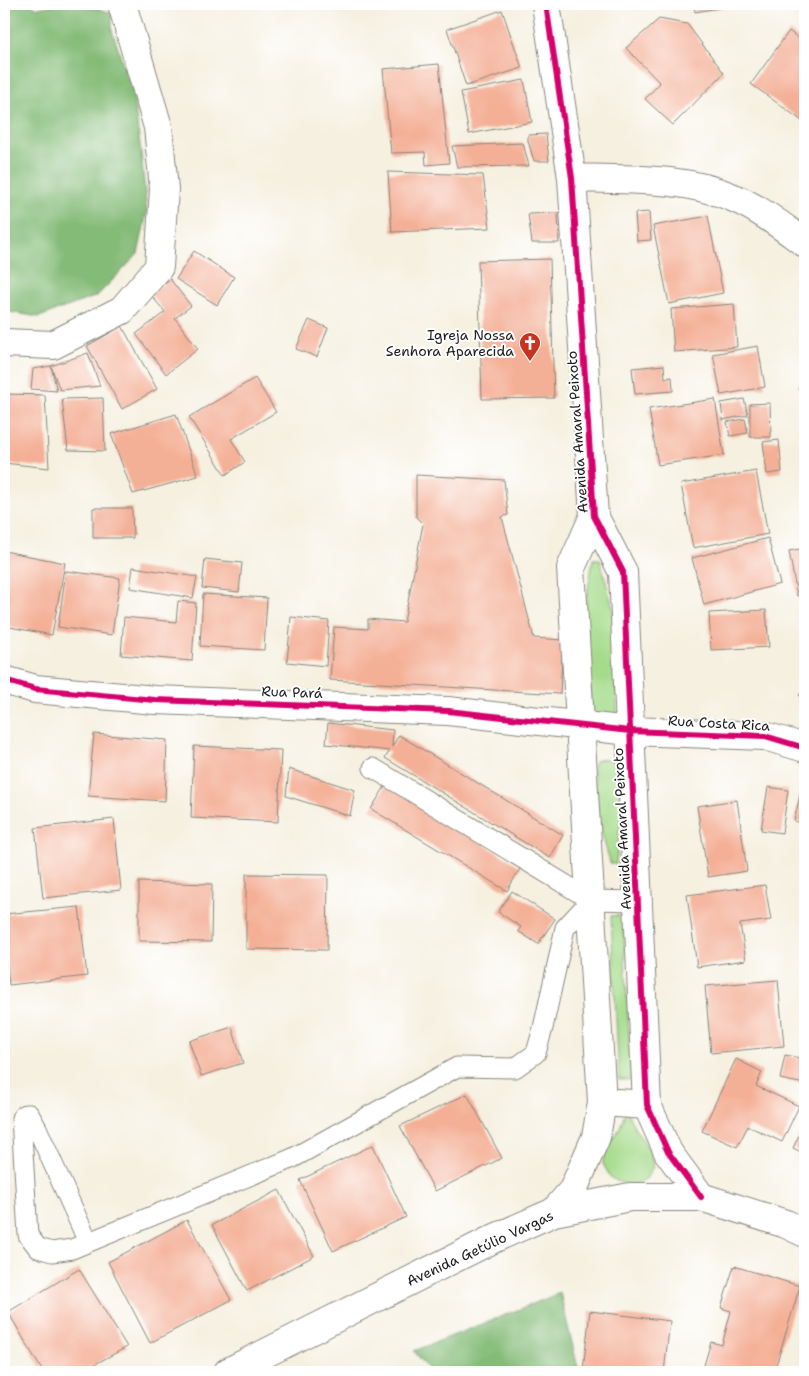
<svg xmlns="http://www.w3.org/2000/svg" width="809" height="1376" viewBox="0 0 809 1376" font-family="'Shantell Sans',sans-serif">
<rect width="100%" height="100%" fill="#fff"/>
<filter id="ink" filterUnits="userSpaceOnUse"><feTurbulence type="fractalNoise" baseFrequency=".02" numOctaves="2"/><feDisplacementMap in="SourceGraphic" scale="10" xChannelSelector="R" yChannelSelector="G"/><feConvolveMatrix kernelMatrix="1 2 1 2 8 2 1 2 1" color-interpolation-filters="sRGB"/></filter>
<filter id="wash" filterUnits="userSpaceOnUse"><feTurbulence type="fractalNoise" baseFrequency=".0096" numOctaves="4" result="noise"/><feDisplacementMap in="SourceGraphic" scale="20" xChannelSelector="R" yChannelSelector="G"/><feGaussianBlur stdDeviation="1.12" result="paint"/><feColorMatrix in="noise" values="0 0 0 0 0 0 0 0 0 0 0 0 0 0 0 0 0 1.4 0 .05"/><feComposite in="paint" operator="in"/></filter>
<g filter="url(#wash)">
<rect width="100%" height="100%" fill="#f5f0e0"/>
<path fill="#a6db8b" stroke="#617c54" d="M 593,559 L 600,559 L 613,608 L 617,711 L 614,717 L 594,715 L 591,709 L 585,607 Z
M 602,759 C 611,760 618,760 622,769 L 620,826 L 616,864 L 610,863 L 600,826 L 593,767 L 595,761 Z
M 623,915 L 631,1080 L 619,1080 L 611,916 Z
M 626,1110 L 635,1128 L 650,1151 L 653,1167 L 646,1179 L 633,1185 L 622,1183 L 611,1178 L 603,1164 L 604,1150 L 619,1130 Z"/>
<path fill="#84bb77" stroke="#506c4a" d="M 4,4 L 29,4 L 38,8 L 58,4 L 85,4 L 112,13 L 112,30 L 133,94 L 141,152 L 147,212 L 138,254 L 97,296 L 39,317 L 4,311 Z
M 560,1293 L 579,1372 L 431,1372 L 414,1351 Z"/>
<g id="blocks">
<path fill="#f4b097" d="M 694,4 L 735,4 L 735,5 L 695,12 Z
M 502,10 L 522,68 L 466,86 L 447,29 Z
M 659,19 L 687,24 L 724,73 L 673,125 L 645,99 L 660,83 L 626,48 Z
M 789,31 L 805,43 L 805,123 L 751,84 Z
M 439,64 L 449,163 L 426,165 L 425,152 L 391,153 L 383,69 Z
M 524,80 L 532,122 L 469,134 L 461,92 Z
M 546,134 L 549,161 L 534,161 L 528,141 L 528,135 Z
M 523,143 L 529,166 L 457,167 L 452,146 Z
M 388,172 L 483,175 L 490,228 L 392,232 Z
M 649,212 L 651,240 L 637,241 L 635,213 Z
M 558,213 L 559,243 L 532,243 L 528,214 Z
M 708,216 L 723,293 L 669,304 L 653,226 Z
M 194,251 L 234,277 L 217,305 L 176,279 Z
M 550,259 L 554,398 L 482,399 L 478,261 Z
M 170,279 L 191,306 L 175,318 L 198,349 L 166,374 L 136,334 L 165,312 L 150,294 Z
M 734,304 L 737,347 L 674,352 L 671,309 Z
M 309,320 L 328,328 L 317,357 L 296,349 Z
M 122,326 L 157,389 L 122,409 L 87,346 Z
M 758,346 L 765,387 L 721,395 L 713,354 Z
M 88,353 L 100,386 L 60,390 L 51,366 Z
M 664,365 L 665,378 L 672,377 L 673,391 L 635,394 L 632,368 Z
M 51,366 L 57,391 L 31,389 L 33,369 Z
M 255,378 L 276,412 L 231,439 L 245,462 L 225,475 L 189,417 Z
M 805,383 L 805,397 L 798,388 Z
M 4,394 L 45,395 L 49,468 L 4,463 Z
M 103,398 L 105,451 L 68,450 L 62,399 Z
M 715,399 L 724,455 L 658,465 L 649,409 Z
M 744,399 L 748,415 L 723,420 L 721,403 Z
M 770,403 L 771,437 L 750,437 L 750,404 Z
M 176,414 L 198,476 L 133,494 L 111,434 Z
M 745,419 L 748,433 L 730,436 L 727,422 Z
M 779,440 L 782,472 L 767,474 L 763,442 Z
M 756,471 L 768,534 L 693,548 L 681,484 Z
M 416,475 L 504,480 L 508,515 L 502,517 L 534,638 L 563,640 L 560,694 L 330,680 L 334,627 L 368,629 L 368,619 L 404,622 L 423,524 L 416,517 Z
M 93,508 L 132,508 L 133,538 L 93,538 Z
M 768,538 L 780,584 L 704,605 L 692,558 Z
M 805,548 L 805,594 L 797,596 L 789,551 Z
M 4,551 L 65,563 L 52,635 L 4,626 Z
M 205,559 L 242,563 L 239,592 L 202,588 Z
M 133,567 L 197,577 L 193,598 L 130,588 Z
M 66,571 L 120,578 L 112,635 L 58,627 Z
M 203,594 L 267,598 L 264,650 L 200,646 Z
M 178,601 L 196,603 L 192,661 L 121,655 L 124,617 L 176,622 Z
M 766,610 L 769,647 L 711,650 L 709,613 Z
M 291,617 L 329,621 L 326,666 L 287,662 Z
M 805,688 L 805,700 L 799,695 Z
M 328,723 L 393,730 L 392,747 L 399,735 L 563,835 L 550,858 L 385,758 L 390,751 L 326,744 Z
M 94,734 L 167,740 L 165,801 L 88,796 Z
M 194,746 L 281,750 L 278,822 L 191,818 Z
M 289,769 L 355,790 L 350,816 L 286,796 Z
M 386,785 L 521,867 L 507,891 L 371,809 Z
M 768,787 L 788,790 L 782,833 L 761,830 Z
M 801,791 L 805,792 L 805,824 L 794,821 Z
M 737,800 L 747,871 L 708,877 L 697,806 Z
M 114,819 L 121,890 L 43,898 L 35,828 Z
M 246,874 L 328,875 L 327,950 L 246,949 Z
M 139,882 L 212,884 L 211,942 L 139,941 Z
M 765,885 L 771,920 L 740,924 L 746,960 L 697,967 L 687,895 Z
M 512,891 L 555,919 L 538,944 L 518,931 L 521,927 L 498,912 Z
M 79,907 L 87,976 L 9,985 L 4,937 L 4,914 Z
M 778,980 L 784,1046 L 711,1053 L 705,986 Z
M 232,1027 L 243,1063 L 201,1076 L 189,1041 Z
M 785,1055 L 805,1059 L 805,1084 L 780,1079 Z
M 736,1059 L 762,1072 L 756,1086 L 799,1106 L 782,1142 L 748,1126 L 737,1147 L 702,1131 Z
M 467,1094 L 502,1158 L 435,1191 L 400,1126 Z
M 805,1122 L 805,1154 L 793,1148 Z
M 373,1145 L 406,1217 L 333,1251 L 300,1180 Z
M 279,1190 L 314,1256 L 247,1291 L 212,1225 Z
M 187,1220 L 231,1300 L 150,1343 L 108,1262 Z
M 734,1266 L 800,1286 L 774,1372 L 702,1372 L 711,1342 L 722,1345 L 731,1311 L 721,1308 Z
M 79,1269 L 127,1347 L 80,1372 L 43,1372 L 8,1312 Z
M 590,1311 L 670,1321 L 664,1372 L 606,1372 L 583,1370 Z"/>
</g>
</g>
<g filter="url(#ink)">
<use href="#blocks" fill-opacity="0" stroke="#88867e" stroke-width="1"/>
<g fill="none" stroke-linecap="round" stroke-linejoin="round">
<g stroke="#88867e" stroke-width="21">
<path id="service" d="M 373,768 L 591,900 L 638,901
M 88,1242 L 37,1128 L 29,1114 L 25,1114 L 21,1118 L 28,1235 L 38,1248 L 52,1252 L 72,1249 L 293,1158 L 457,1067 L 515,1068 L 536,1053 L 543,1028 L 565,928 L 591,900"/>
</g>
<g stroke="#88867e" stroke-width="30">
<path id="minor" d="M 546,4 L 572,178 L 594,516 L 623,572 L 647,1105 L 668,1152 L 701,1197
M 572,178 C 626,180 683,176 734,198 C 760,209 783,227 805,243
M 4,343 L 53,345 L 122,310 L 159,267 L 164,189 L 158,127 L 122,4
M 4,680 L 35,689 L 155,700 L 448,711 L 630,731 L 765,736 L 805,748
M 602,1102 L 647,1105
M 554,1212 L 573,1190 L 596,1137 L 602,1102 L 571,568 L 594,516
M 228,1372 L 495,1238 L 554,1212 L 630,1197 L 701,1197 L 786,1224 L 805,1233"/>
</g>
<use href="#service" stroke="#fff" stroke-width="19"/>
<use href="#minor" stroke="#fff" stroke-width="28"/>
<g stroke="#fff" stroke-width="9">
<path id="cycleway" d="M 546,4 L 572,178 L 594,516 L 623,572 L 647,1105 L 668,1152 L 701,1197
M 4,680 L 35,689 L 155,700 L 448,711 L 630,731 L 765,736 L 805,748"/>
</g>
<use href="#cycleway" stroke="#d6006c" stroke-width="6"/>
</g>
</g>
<defs>
<g id="church-pin" transform="scale(1.125)"><path d="M0 17L-7.5 6A9.5 9.5 0 1 1 7.5 6Z" fill="#c8321e" stroke="#fff"/><path d="M-1.2-6h2.4v3.5h3.3v2.4h-3.3V6h-2.4V-.1h-3.3v-2.4h3.3Z" fill="#fff"/></g>
</defs>
<g fill-rule="evenodd">
<use href="#church-pin" x="530" y="343"/>
</g>
<g text-anchor="middle" stroke-width="4" stroke-linejoin="round" paint-order="stroke">
<g font-size="14" fill="#1c1c1c" stroke="#fff" text-anchor="end">
<text x="514" y="340">Igreja Nossa<tspan x="514" dy="16">Senhora Aparecida</tspan></text>
</g>
<g font-size="14" fill="#1c1c1c" stroke="#fff">
<text transform="translate(577 432) rotate(-94)" y="5">Avenida Amaral Peixoto</text>
<text transform="translate(292 692) rotate(2)" y="5">Rua Pará</text>
<text transform="translate(719 723) rotate(3)" y="5">Rua Costa Rica</text>
<text transform="translate(622 829) rotate(-93)" y="5">Avenida Amaral Peixoto</text>
<text transform="translate(480 1248) rotate(-25)" y="5">Avenida Getúlio Vargas</text>
</g>
</g>
<rect width="809" height="1376" fill="none" stroke="#fff" stroke-width="20"/>
</svg>
